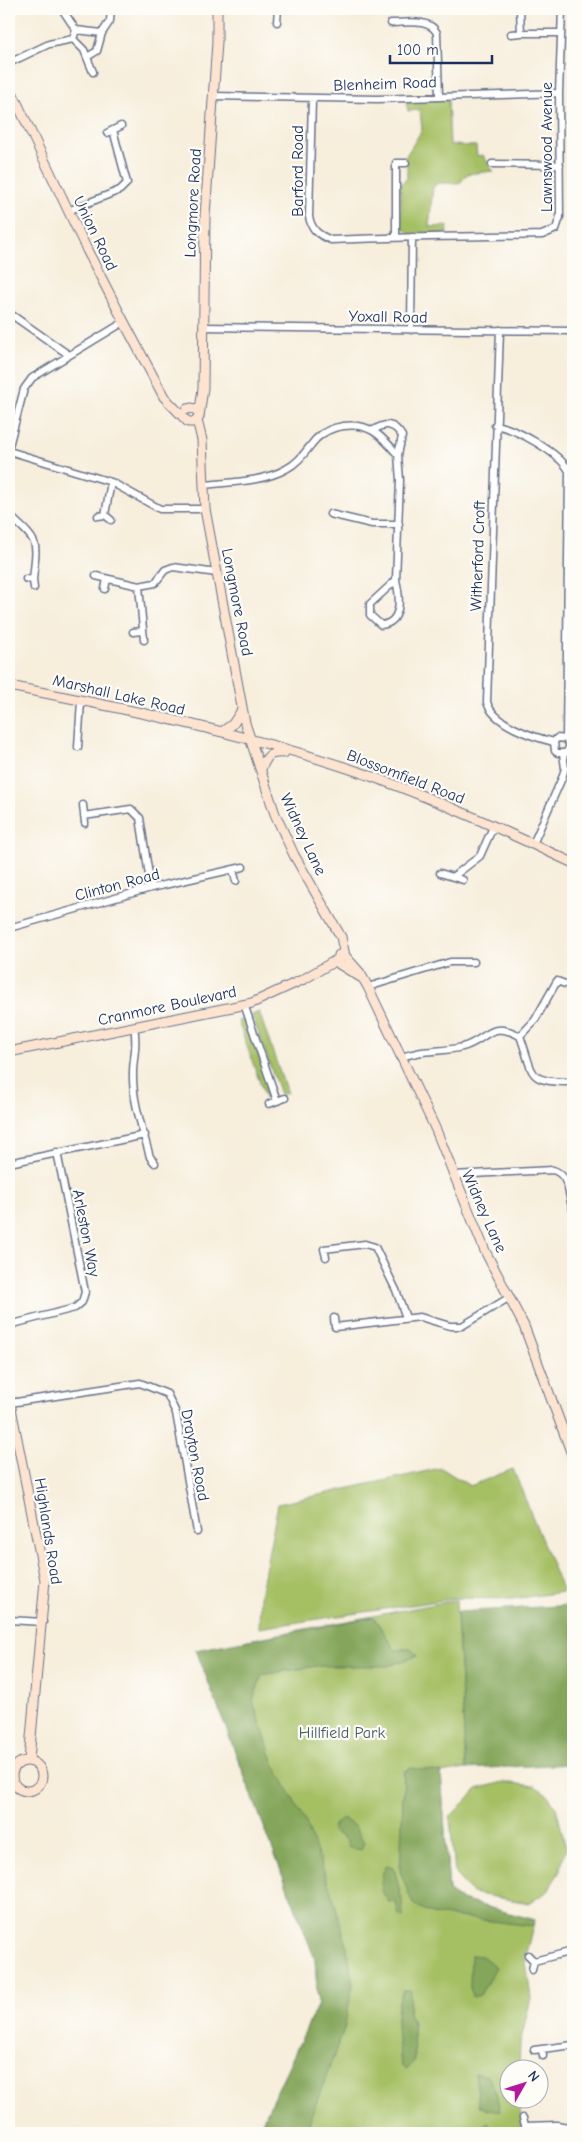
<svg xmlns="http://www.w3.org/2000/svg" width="582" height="2142" viewBox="0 0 582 2142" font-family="'Comic Neue',sans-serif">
<rect width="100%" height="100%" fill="#fdfcf7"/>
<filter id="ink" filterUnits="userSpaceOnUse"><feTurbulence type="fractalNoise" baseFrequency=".02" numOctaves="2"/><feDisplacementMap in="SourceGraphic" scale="10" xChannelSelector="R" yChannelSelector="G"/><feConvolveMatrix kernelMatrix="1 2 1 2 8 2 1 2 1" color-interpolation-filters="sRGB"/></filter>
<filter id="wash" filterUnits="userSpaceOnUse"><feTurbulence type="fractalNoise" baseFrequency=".0096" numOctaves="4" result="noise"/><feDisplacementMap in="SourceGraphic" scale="20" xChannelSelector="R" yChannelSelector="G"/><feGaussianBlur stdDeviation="1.12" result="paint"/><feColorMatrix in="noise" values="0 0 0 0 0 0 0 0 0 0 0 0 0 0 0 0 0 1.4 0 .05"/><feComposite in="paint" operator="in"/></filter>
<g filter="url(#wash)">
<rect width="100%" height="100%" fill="#f7eedc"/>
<path fill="#a5bf64" stroke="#607761" d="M 448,99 L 450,145 L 476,146 L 477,156 L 483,155 L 493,171 L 467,174 L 460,183 L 438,183 L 433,187 L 429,227 L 448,226 L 447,233 L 410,234 L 401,226 L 400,184 L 407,179 L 407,164 L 404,159 L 422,130 L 420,110 L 408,111 L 406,101 Z
M 259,1012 L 287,1093 L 280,1094 L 252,1015 Z
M 246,1018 L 273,1099 L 266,1100 L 238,1021 Z
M 441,1468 L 470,1486 L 513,1469 L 563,1592 L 511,1599 L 457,1598 L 259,1628 L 260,1596 L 278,1504 Z
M 456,1600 L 466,1769 L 441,1773 L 449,1891 L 461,1900 L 535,1920 L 525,1956 L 531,1998 L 520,2044 L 519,2069 L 510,2070 L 510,2100 L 519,2100 L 523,2133 L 257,2133 L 318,2004 L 315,1959 L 196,1650 Z
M 503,1782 L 535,1786 L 547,1794 L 556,1807 L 566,1848 L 560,1871 L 547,1892 L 529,1903 L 472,1893 L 455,1874 L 450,1817 L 477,1789 Z"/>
<path fill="#84a65a" stroke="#506a5c" d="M 573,1605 L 573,1764 L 466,1769 L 457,1612 Z
M 374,1617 L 395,1650 L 411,1648 L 417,1656 L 388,1666 L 317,1666 L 262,1675 L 253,1701 L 273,1761 L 307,1825 L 331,1891 L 346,1942 L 353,1985 L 344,2029 L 305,2133 L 257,2133 L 318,2004 L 315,1959 L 196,1650 Z
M 412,1768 L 441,1772 L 449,1891 L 461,1900 L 535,1920 L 533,1926 L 432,1914 L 413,1904 L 400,1871 L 404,1771 Z
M 343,1819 L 354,1826 L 364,1842 L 361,1850 L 349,1848 L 346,1840 L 332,1831 L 333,1825 Z
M 387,1865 L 394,1867 L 402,1901 L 403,1917 L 399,1915 L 396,1903 L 389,1902 C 379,1891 379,1877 387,1865 Z
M 471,1955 L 482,1956 L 496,1967 L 480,1995 L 472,1997 L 470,1987 Z
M 403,1990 L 411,1990 L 409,2013 L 413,2023 L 414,2061 L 407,2070 L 401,2066 C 399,2041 392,2012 403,1990 Z
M 475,2073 L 488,2076 L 496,2093 L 500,2112 L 487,2110 L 479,2105 Z
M 488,2122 L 498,2132 L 498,2133 L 482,2133 L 481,2127 Z"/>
</g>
<g filter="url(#ink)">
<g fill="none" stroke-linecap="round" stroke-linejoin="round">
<g stroke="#68728a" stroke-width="9">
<path id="street" d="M 62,9 L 76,30
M 520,9 L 521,33 L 561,33
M 277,22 L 278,9
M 391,23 C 406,23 430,18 437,33 L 439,96
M 511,34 L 521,33
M 73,39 L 84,50 L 93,72
M 87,57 L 97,51 L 102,33
M 9,63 L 49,44 L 73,39 L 76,30 L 102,33 L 110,21 L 111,9
M 213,96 L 377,99 L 559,93
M 312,99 L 309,217 C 312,231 319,235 331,240 C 402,236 472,237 542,235 L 556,229 L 560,217 L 559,93 L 562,9
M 107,133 L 121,126
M 492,164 L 560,165
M 68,211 L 120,190 L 127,183 L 113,130
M 396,236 L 396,163 L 406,163
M 9,313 L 69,355
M 203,327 L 573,331
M 411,330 L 412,237
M 500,330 L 487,702 C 493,724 533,737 554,742
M 495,425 C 515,428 560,453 569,471 L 566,739 L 570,746 L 566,753 L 558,753 L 555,751 L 554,742 L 557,738 L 566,739
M 373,431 C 385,422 394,423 402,436 L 398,455
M 9,446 L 24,389 L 32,378 L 124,322
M 9,451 L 111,482 L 160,509 L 205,509
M 204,485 C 230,482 263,482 286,469 C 300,462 306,450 316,439 C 330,425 356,421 373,431 C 383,437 391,447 398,455 L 400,480 L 396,580 C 400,597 403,623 381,625 L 370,615 L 370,604 L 396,580
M 330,514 L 372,524 L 399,524
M 9,515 C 40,544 37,538 33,580
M 105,515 L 111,482
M 98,516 L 105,515 L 111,520
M 96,576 L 139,586 L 155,583 L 165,570 L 173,567 L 217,573
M 26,579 L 33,580 L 34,588
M 139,586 L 144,640
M 105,589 L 107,579
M 133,632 L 142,631
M 78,747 L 81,701
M 83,805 L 85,823
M 84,816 L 131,809 L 140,818 L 151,888
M 533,844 L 562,778 L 565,768 L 563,754
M 233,870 L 236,881
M 440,873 L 463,880
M 454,876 L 480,856 L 493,827
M 9,928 L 151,888 L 243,867
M 368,987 L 450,962 L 474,962
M 244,1004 L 277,1101
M 134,1027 C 138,1046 133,1056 133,1073 C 132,1100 143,1131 150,1157 L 155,1163
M 520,1036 L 535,1020 L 557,981 L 565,984
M 400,1058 C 424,1048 440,1053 462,1047 C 487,1041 489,1019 520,1036 C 535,1076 525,1082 573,1082
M 269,1104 L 285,1098
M 9,1163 L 145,1135
M 453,1175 L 553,1170 C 570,1175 568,1196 573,1210
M 326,1257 L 324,1249 L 365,1244 L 375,1247 L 396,1290 L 406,1318
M 334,1318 L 335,1327 L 420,1317 L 450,1326 L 462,1326 L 510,1297
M 9,1325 L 75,1308 L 82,1302 L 85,1292 L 57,1152
M 10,1403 L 140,1383 L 167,1394 L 176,1413 L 197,1532
M 9,1620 L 43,1622
M 528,1955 L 534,1961 L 573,1951
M 532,1970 L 534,1961
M 542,2049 L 543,2056
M 534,2050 L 573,2045
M 523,2118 L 527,2132
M 526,2126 L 557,2125 L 573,2128"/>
</g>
<g stroke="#68728a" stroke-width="11">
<path id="secondary" d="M 9,86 L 87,250 L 124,322 L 164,397 L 188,422 L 194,422 L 199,417 L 203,388 L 205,216 L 217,42 L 217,9
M 187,409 L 192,408 L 198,411
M 197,420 L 202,440 L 205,509 L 245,723 L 275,814 L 294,855 L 341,937 L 345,956
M 9,686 C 128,709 249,734 365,774 C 436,799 505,831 573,863
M 222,732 L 233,724 L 242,710
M 261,769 C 267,756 269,752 284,753
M 339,955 L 339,964 L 362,978
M 345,956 L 360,973 L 368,987 L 436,1130 L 485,1251 L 524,1326 L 573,1457
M 9,1052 L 252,1003 L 304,979 L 338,959
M 9,1398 L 45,1580 L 29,1760
M12 1776a15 15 0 1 1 30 0a15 15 0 1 1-30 0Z"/>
</g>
<use href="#street" stroke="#fff" stroke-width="6"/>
<use href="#secondary" stroke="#fde4d1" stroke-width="9"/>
</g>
</g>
<g text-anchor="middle" stroke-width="4.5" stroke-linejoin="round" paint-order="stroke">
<g font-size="16" fill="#1b2f5e" stroke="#fdfcf7">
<text transform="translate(385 83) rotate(-2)" y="6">Blenheim Road</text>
<text transform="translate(546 147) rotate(-90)" y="6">Lawnswood Avenue</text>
<text transform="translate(297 171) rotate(-90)" y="6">Barford Road</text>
<text transform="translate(192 203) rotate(-87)" y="6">Longmore Road</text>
<text transform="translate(96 233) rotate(64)" y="6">Union Road</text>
<text transform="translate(388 316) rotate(1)" y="6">Yoxall Road</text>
<text transform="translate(477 556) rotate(-88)" y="6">Witherford Croft</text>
<text transform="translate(238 602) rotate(79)" y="6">Longmore Road</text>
<text transform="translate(119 694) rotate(13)" y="6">Marshall Lake Road</text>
<text transform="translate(406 776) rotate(21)" y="6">Blossomfield Road</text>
<text transform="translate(304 834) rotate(65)" y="6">Widney Lane</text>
<text transform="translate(117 884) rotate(-15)" y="6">Clinton Road</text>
<text transform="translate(167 1005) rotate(-12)" y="6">Cranmore Boulevard</text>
<text transform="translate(485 1211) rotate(66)" y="6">Widney Lane</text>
<text transform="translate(87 1233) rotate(79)" y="6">Arleston Way</text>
<text transform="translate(196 1455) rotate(79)" y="6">Drayton Road</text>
<text transform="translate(49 1531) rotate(81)" y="6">Highlands Road</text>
</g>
<g font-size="16" fill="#445a60" stroke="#fdfcf7">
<text x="342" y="1738">Hillfield Park</text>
</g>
</g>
<rect width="582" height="2142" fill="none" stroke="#fdfcf7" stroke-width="30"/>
<g transform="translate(524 2084) rotate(51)"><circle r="24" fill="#fdfcf7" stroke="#a3aaba"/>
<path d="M0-4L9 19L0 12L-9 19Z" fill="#b5179e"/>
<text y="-8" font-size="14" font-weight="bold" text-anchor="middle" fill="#1b2f5e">N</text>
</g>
<path d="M390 55v8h102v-8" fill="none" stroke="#1b2f5e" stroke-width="2.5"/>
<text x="397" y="55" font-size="15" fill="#1b2f5e" stroke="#fdfcf7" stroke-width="4" paint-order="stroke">100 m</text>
</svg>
